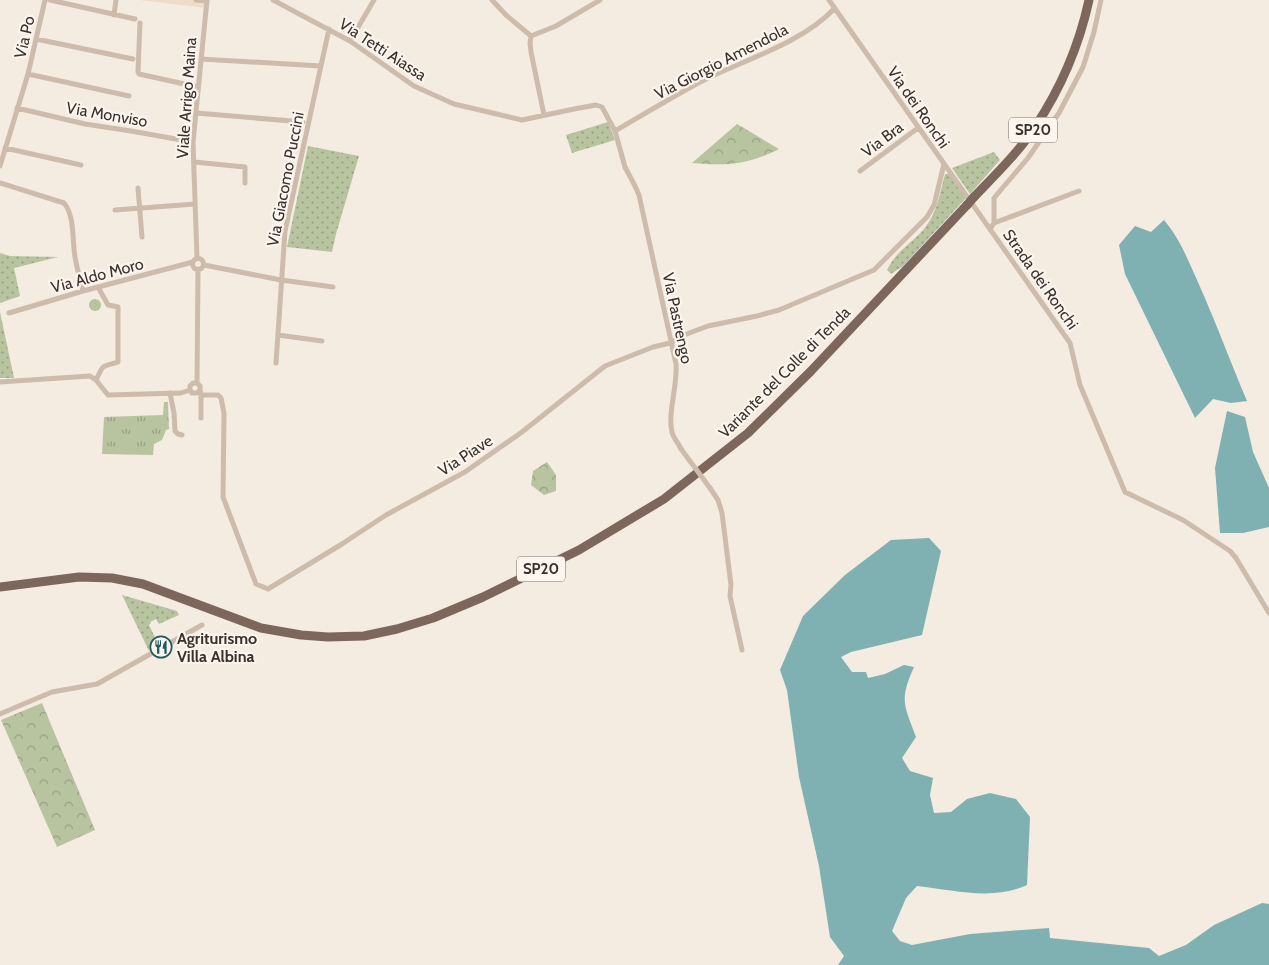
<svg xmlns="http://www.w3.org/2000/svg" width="1269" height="965" viewBox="0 0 1269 965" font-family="Cabin,sans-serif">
<defs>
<pattern id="grass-dots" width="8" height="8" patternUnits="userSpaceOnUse" patternTransform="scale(1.25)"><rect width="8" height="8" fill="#b8c4a0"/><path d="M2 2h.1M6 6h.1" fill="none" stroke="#97a083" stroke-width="1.8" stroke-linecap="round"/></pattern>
<pattern id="forest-crowns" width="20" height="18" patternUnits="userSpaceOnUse" patternTransform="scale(1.25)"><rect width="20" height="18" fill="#b8c4a0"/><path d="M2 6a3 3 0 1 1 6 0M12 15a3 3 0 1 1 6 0" fill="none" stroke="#97a083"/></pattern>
<pattern id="park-tufts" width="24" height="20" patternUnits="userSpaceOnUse" patternTransform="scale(1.25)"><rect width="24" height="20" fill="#b8c4a0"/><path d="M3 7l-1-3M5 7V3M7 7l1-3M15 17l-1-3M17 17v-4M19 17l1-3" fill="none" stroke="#97a083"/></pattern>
</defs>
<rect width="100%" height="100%" fill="#f4ebe1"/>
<path fill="url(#grass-dots)" d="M 608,122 L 615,140 L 572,153 L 566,135 Z
M 308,146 L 359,156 L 336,234 L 332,252 L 287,247 Z
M 994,152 L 1000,160 L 970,194 L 952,168 Z
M 945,174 L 949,174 L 966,198 L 903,266 L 891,274 L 887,270 C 896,251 911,244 924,229 C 937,213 940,193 945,174 Z
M 0,253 L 10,256 L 58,257 L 14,268 L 20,296 L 0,303 Z
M 0,311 L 0,312 L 14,378 L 0,378 Z
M 122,595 L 177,611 L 179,615 L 159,624 L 156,619 L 150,622 L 151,623 L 149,625 L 159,646 L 149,651 Z"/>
<path fill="url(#forest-crowns)" d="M 737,124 L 779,149 C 747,165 727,166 692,163 Z
M 547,462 L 556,475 L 556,491 L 544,495 L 531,485 L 533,471 Z
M 42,703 L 95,830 L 57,847 L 1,720 Z"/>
<path fill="url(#park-tufts)" d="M 164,402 L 168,402 L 169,429 L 166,430 L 162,440 L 154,444 L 153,455 L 102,454 L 104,417 L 163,415 Z"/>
<path fill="#b8c4a0" d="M89 305a6 6 0 1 1 12 0a6 6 0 1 1-12 0Z"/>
<path fill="#ecdcc8" d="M 140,0 L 207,0 L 206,8 Z"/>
<path fill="#7fb0b2" d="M 1164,220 C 1180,239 1187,258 1197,280 C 1215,320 1230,361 1247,401 L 1231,403 L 1213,399 L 1195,418 L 1125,274 L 1119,245 L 1135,226 L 1151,232 Z
M 1227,411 L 1245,417 L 1253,452 L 1269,488 L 1269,527 L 1243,533 L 1220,533 L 1215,468 Z
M 929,538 L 941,551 L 922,635 L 851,652 L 841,657 L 852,672 L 866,672 L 868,678 L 885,674 L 904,665 L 914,667 C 899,700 904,705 916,737 L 902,758 L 910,771 L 933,778 L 930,795 L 934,813 L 951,812 L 967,799 L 990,793 L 1016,799 L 1030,817 L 1027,885 C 993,901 954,890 917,886 L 906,898 L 892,931 L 900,941 L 912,945 L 970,934 L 1049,928 L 1050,938 L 1149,948 L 1159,956 L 1186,945 L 1214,925 L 1262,903 L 1269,904 L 1269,965 L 838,965 L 844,956 L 830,937 L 819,866 L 799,777 L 787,690 L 780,670 L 803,616 L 845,575 L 891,540 Z"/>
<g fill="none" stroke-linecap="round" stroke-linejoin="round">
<path stroke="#cdbbac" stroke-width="5" d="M 50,0 L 135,19
M 196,0 L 207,1
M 273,0 L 350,41 L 414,86 L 454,104 L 522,120 L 574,109 L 596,105 L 602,107 L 615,131 L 625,167 L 635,186 L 639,195 L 676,364 C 678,386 666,417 673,435 C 675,440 679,444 681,449
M 492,0 L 506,15 L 531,36
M 829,0 L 1070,343 L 1080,385 L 1125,492 L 1183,520 L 1230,551 L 1236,558 L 1269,613
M 114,15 L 116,0
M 140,23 L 138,72 L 139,74 L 198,87
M 36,39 L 133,59
M 350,41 L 374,0
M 201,59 L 321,66
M 28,74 L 129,96
M 17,108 L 85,124 L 131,131 L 193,142
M 196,113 L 303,122
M 544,115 L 531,52 L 530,43 L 531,36 L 556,26 L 600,0
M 615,131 C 646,113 677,94 708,78 C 750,58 803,42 835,8
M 5,148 L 81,165
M 194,162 L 245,167 L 245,183
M 0,166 L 28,74 L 45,0
M 860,171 L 918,128
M 0,183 L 64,203 C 75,216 72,240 75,257 C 77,268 80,280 83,291
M 138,188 L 142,237
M 115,210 L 195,204
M 994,223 L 1079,191
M 990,229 L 994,223 L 994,198 L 1028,158 L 1059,113 L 1083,67 L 1094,32 L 1101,0
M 197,258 L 193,142 L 207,0
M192.5 264a5.5 5.5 0 1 1 11 0a5.5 5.5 0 1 1-11 0Z
M 204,265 L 281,280 L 333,287
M 9,313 L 83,291 L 193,262
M 278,335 L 322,341
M 276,363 L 285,231 L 329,29
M 96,380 C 104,363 102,367 118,362 L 118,307 L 108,305 L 98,287
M 0,382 L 90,376 L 96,380 L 108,395 L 181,393 L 190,390
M 197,383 L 193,383 L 190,386 L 190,390 L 192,393 L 197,393 L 200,390 L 200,386 L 197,383 L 198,269
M 200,390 L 201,395 L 218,395 L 221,398 L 224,413 L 223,497 L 256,584 L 268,589 L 342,544 L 386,515 L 465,472 L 522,432 L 605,366 L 653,347 L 670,343 L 684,335 L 708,326 L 757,316 L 779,310 L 874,270 L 927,217 L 934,205 L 944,164
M 170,393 L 174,413 L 175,431 L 178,434 L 182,435
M 201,418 L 201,395
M 710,488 L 718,500 L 722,513 L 731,585 L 730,596 L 742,650
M 0,714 L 52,692 L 97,684 L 202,625"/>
<path stroke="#7d675c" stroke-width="9" d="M 974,197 C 995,175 1018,153 1035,127 C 1061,88 1079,46 1089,0
M 0,587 L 79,577 L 112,578 L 143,584 L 261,628 L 301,635 L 328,637 L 364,636 L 397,629 L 433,618 L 483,597 L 579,550 L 664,499 L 748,433 L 811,371 L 967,205"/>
<path stroke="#cdbbac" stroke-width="5" d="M 681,449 L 710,488"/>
<path stroke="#7d675c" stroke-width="9" d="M 967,205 L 974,197"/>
</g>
<defs>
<g id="restaurant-ring" transform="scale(1.125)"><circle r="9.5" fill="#fbf5ee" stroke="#1f5a5e" stroke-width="1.5"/><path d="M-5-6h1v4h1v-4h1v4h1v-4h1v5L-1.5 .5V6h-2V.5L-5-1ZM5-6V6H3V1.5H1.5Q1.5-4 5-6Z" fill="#1f5a5e"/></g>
</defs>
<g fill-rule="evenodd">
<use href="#restaurant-ring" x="161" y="647"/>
</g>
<g text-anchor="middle" stroke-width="4.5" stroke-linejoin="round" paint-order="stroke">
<g fill="#fbf5ee" stroke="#756b66" stroke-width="1">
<rect x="1009" y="117.5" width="48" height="25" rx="4"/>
<rect x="517" y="556.5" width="48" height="25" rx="4"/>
</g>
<g font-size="15" font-weight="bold" fill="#3b302b">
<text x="1033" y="135">SP20</text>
<text x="541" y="574">SP20</text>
</g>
<g font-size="16" fill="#3b302b" stroke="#fbf5ee">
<text transform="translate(24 37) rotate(-77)" y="6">Via Po</text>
<text transform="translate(383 49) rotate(33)" y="6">Via Tetti Aiassa</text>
<text transform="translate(721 61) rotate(-27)" y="6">Via Giorgio Amendola</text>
<text transform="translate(186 98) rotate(-86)" y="6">Viale Arrigo Maina</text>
<text transform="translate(919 107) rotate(55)" y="6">Via dei Ronchi</text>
<text transform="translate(107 114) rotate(10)" y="6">Via Monviso</text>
<text transform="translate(882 139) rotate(-37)" y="6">Via Bra</text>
<text transform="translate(285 179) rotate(-79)" y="6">Via Giacomo Puccini</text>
<text transform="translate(97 275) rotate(-15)" y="6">Via Aldo Moro</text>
<text transform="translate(1041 279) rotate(55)" y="6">Strada dei Ronchi</text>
<text transform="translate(678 318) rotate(78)" y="6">Via Pastrengo</text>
<text transform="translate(784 372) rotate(-45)" y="6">Variante del Colle di Tenda</text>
<text transform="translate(465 455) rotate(-33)" y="6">Via Piave</text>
</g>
<g font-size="16" font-weight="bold" fill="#3b302b" stroke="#fbf5ee" text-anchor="start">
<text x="177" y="644">Agriturismo<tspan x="177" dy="18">Villa Albina</tspan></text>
</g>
</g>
</svg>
